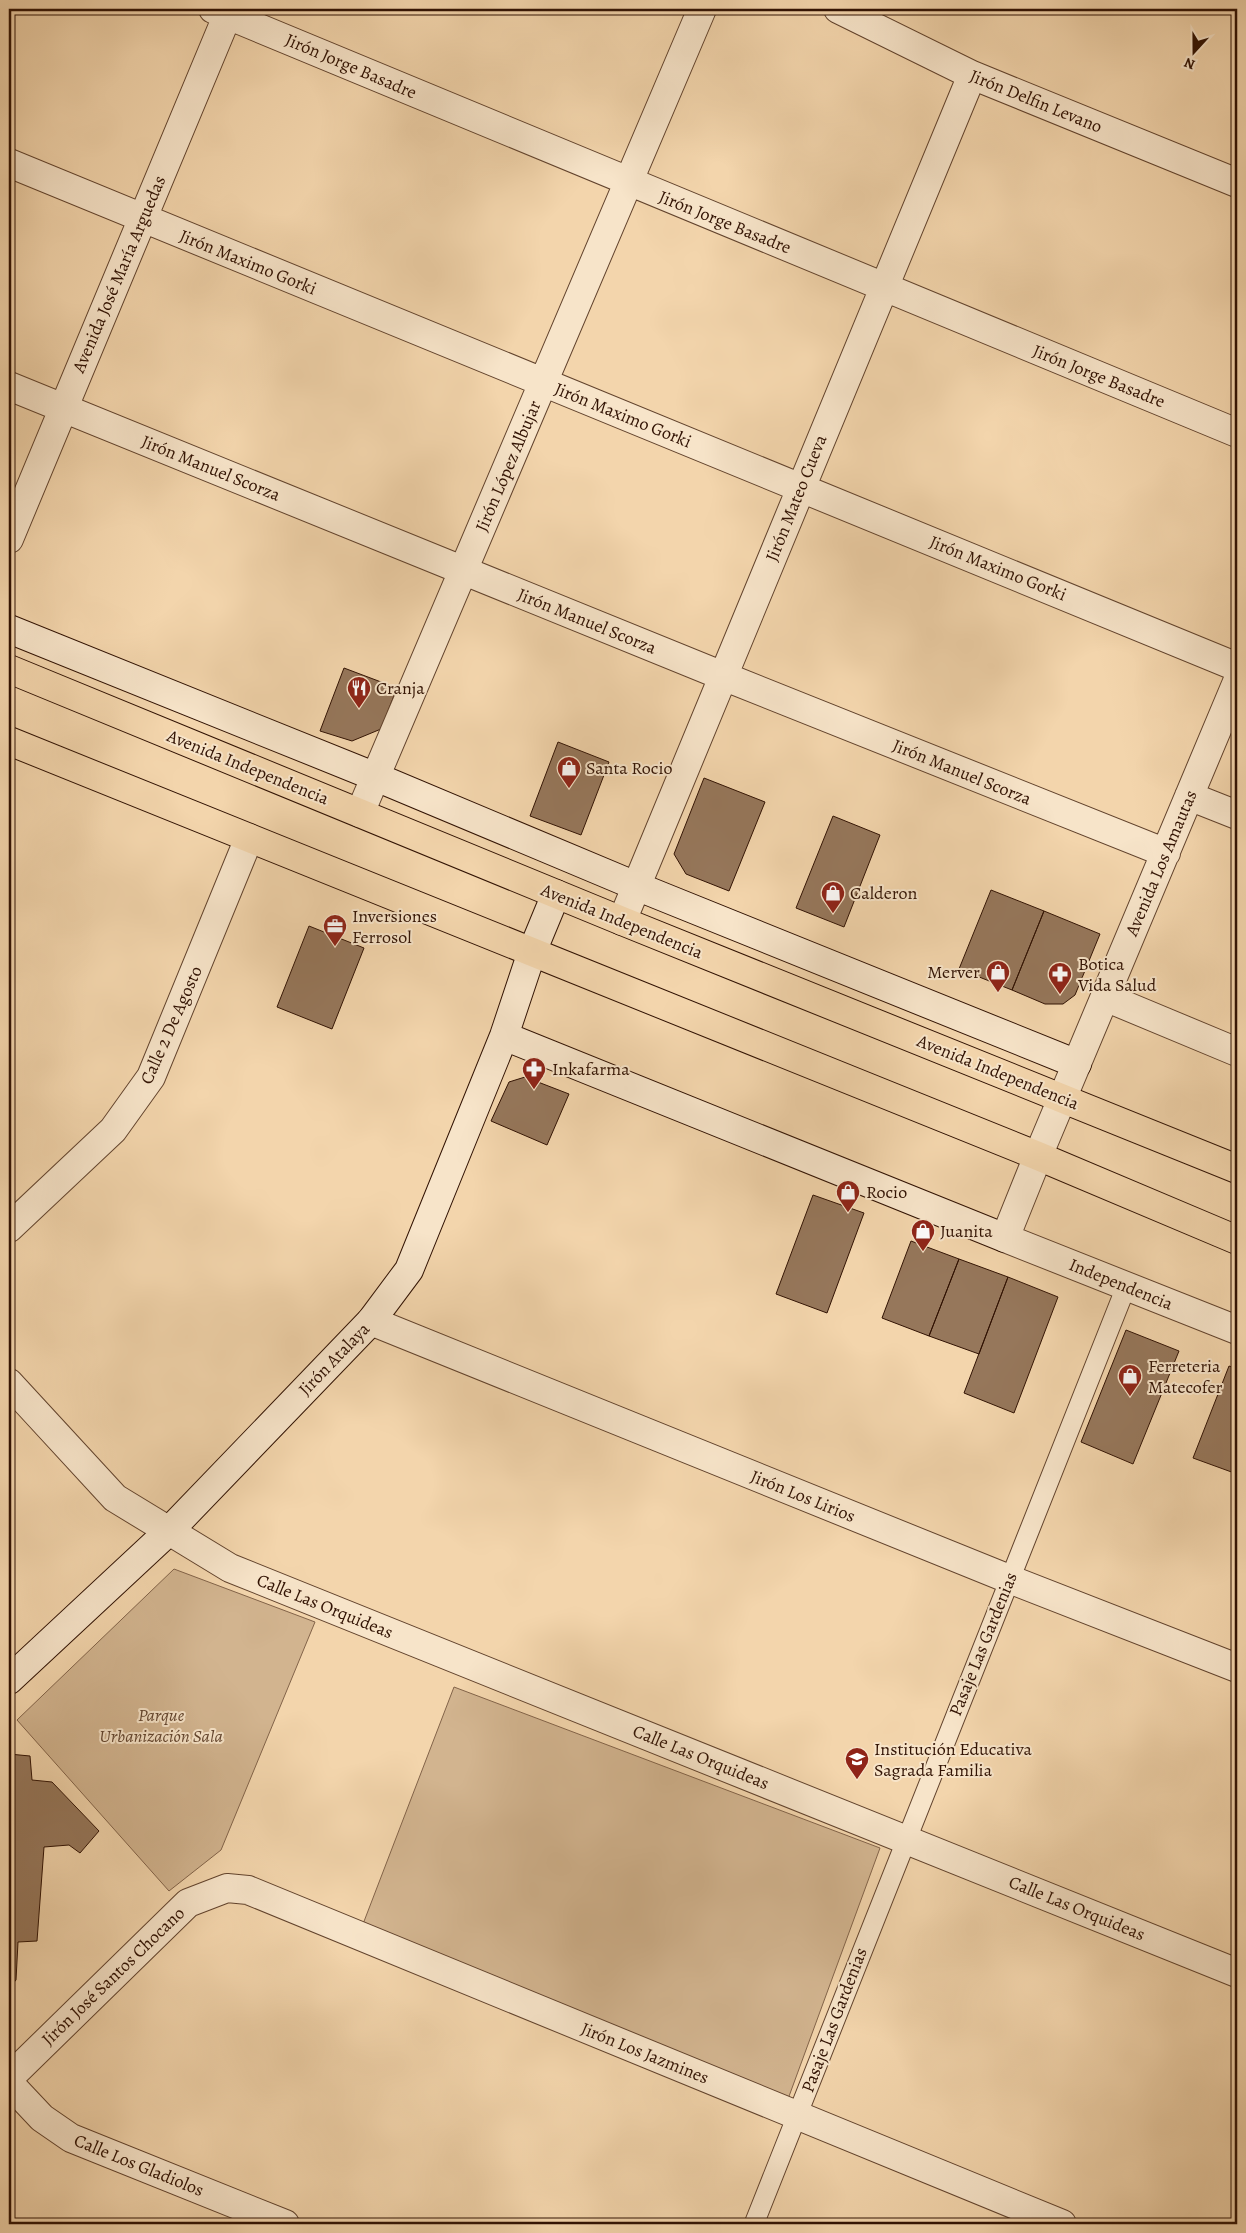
<svg xmlns="http://www.w3.org/2000/svg" width="1246" height="2233" viewBox="0 0 1246 2233" font-family="Alegreya,serif">
<rect width="100%" height="100%" fill="#f3d5ac"/>
<filter id="stains"><feTurbulence type="fractalNoise" baseFrequency=".004" numOctaves="4"/><feColorMatrix values="0 0 0 0 .2 0 0 0 0 .09 0 0 0 0 .02 0 0 0 .5 -.17"/></filter>
<radialGradient id="worn" r=".72"><stop offset=".6" stop-color="#630" stop-opacity="0"/><stop offset="1" stop-color="#630" stop-opacity=".3"/></radialGradient>
<path fill="#d2b48f" stroke="#826349" d="M 174,1569 L 315,1622 L 221,1850 L 169,1891 L 17,1720 Z
M 454,1687 L 880,1848 L 788,2099 L 363,1924 Z"/>
<path fill="#96775b" stroke="#311203" d="M 344,668 L 397,688 L 381,729 L 352,741 L 320,731 Z
M 558,742 L 609,762 L 581,835 L 530,816 Z
M 704,778 L 765,802 L 729,891 L 686,874 L 674,854 Z
M 833,816 L 880,835 L 844,927 L 796,908 Z
M 991,890 L 1044,911 L 1012,990 L 959,969 Z
M 1044,911 L 1100,934 L 1075,995 L 1063,1004 L 1045,1004 L 1012,990 Z
M 309,926 L 364,948 L 332,1029 L 277,1007 Z
M 525,1077 L 569,1094 L 547,1145 L 491,1121 L 509,1082 Z
M 813,1195 L 864,1213 L 827,1313 L 776,1294 Z
M 911,1241 L 959,1259 L 929,1336 L 882,1318 Z
M 959,1259 L 1008,1277 L 979,1354 L 929,1336 Z
M 1008,1277 L 1058,1297 L 1014,1413 L 964,1393 Z
M 1126,1330 L 1179,1351 L 1133,1464 L 1081,1442 Z
M 1229,1366 L 1237,1369 L 1237,1474 L 1193,1458 Z
M 9,1754 L 30,1756 L 32,1780 L 52,1782 L 99,1831 L 80,1853 L 69,1845 L 44,1847 L 37,1941 L 18,1942 L 16,1980 L 9,1988 Z"/>
<g fill="none" stroke-linecap="round" stroke-linejoin="round">
<g stroke="#62432d" stroke-width="21">
<path id="lane" d="M 754,2224 L 1126,1287"/>
</g>
<g stroke="#62432d" stroke-width="30">
<path id="street" d="M 213,9 L 1237,433
M 838,9 L 972,75 L 1237,183
M 9,163 L 1237,667
M 9,386 L 723,676 L 1166,853
M 9,539 L 230,9
M 1237,682 L 1038,1156 L 1005,1238 L 1237,1330
M 1189,796 L 1237,815
M 360,813 L 702,9
M 622,921 L 972,75
M 1105,997 L 1237,1052
M 9,1228 L 113,1130 L 151,1077 L 249,838
M 371,1321 L 1009,1579 L 1237,1668
M 9,1383 L 115,1498 L 230,1568 L 1237,1973
M 9,2078 L 188,1903 L 227,1888 L 248,1890 L 1062,2224
M 9,2083 L 42,2118 L 71,2138 L 285,2224"/>
</g>
<g stroke="#311203" stroke-width="30">
<path id="secondary" d="M 9,629 L 376,777 L 636,886 L 1077,1064
M 504,1036 L 1005,1238
M 9,1680 L 169,1531 L 371,1321 L 409,1270 L 504,1036 L 532,952 L 556,894"/>
</g>
<g stroke="#311203" stroke-width="30">
<path id="primary" d="M 9,669 L 622,921 L 1237,1169
M 9,741 L 1038,1156 L 1237,1240"/>
</g>
<use href="#lane" stroke="#f7e4c9" stroke-width="19"/>
<use href="#street" stroke="#f7e4c9" stroke-width="28"/>
<use href="#secondary" stroke="#f7e4c9" stroke-width="28"/>
<use href="#primary" stroke="#f3d5ac" stroke-width="28"/>
</g>
<defs>
<g id="restaurant-pin" transform="scale(1.25)"><path d="M0 17L-7.5 6A9.5 9.5 0 1 1 7.5 6Z" fill="#8f2418" stroke="#f7e4c9"/><path d="M-5-6h1v4h1v-4h1v4h1v-4h1v5L-1.5 .5V6h-2V.5L-5-1ZM5-6V6H3V1.5H1.5Q1.5-4 5-6Z" fill="#fff"/></g>
<g id="shop-pin" transform="scale(1.25)"><path d="M0 17L-7.5 6A9.5 9.5 0 1 1 7.5 6Z" fill="#8f2418" stroke="#f7e4c9"/><path d="M-5-2.5h2.3a2.7 3.5 0 0 1 5.4 0H5L5.5 6h-11ZM-1.5-2.5h3a1.5 2.3 0 0 0-3 0Z" fill="#fff"/></g>
<g id="office-pin" transform="scale(1.25)"><path d="M0 17L-7.5 6A9.5 9.5 0 1 1 7.5 6Z" fill="#8f2418" stroke="#f7e4c9"/><path d="M-6-3h4V-5.5h4V-3h4V5H-6ZM-1-4.5V-3h2v-1.5ZM-6 0V1H6V0Z" fill="#fff"/></g>
<g id="pharmacy-pin" transform="scale(1.25)"><path d="M0 17L-7.5 6A9.5 9.5 0 1 1 7.5 6Z" fill="#8f2418" stroke="#f7e4c9"/><path d="M-2-6h4v4h4v4h-4v4h-4v-4h-4v-4h4Z" fill="#fff"/></g>
<g id="school-pin" transform="scale(1.25)"><path d="M0 17L-7.5 6A9.5 9.5 0 1 1 7.5 6Z" fill="#8f2418" stroke="#f7e4c9"/><path d="M0-5L7-2L0 1L-7-2ZM-4 1L0 2.5L4 1V4Q0 6-4 4Z" fill="#fff"/></g>
</defs>
<g fill-rule="evenodd">
<use href="#restaurant-pin" x="359" y="688"/>
<use href="#shop-pin" x="569" y="768"/>
<use href="#shop-pin" x="833" y="893"/>
<use href="#office-pin" x="335" y="926"/>
<use href="#shop-pin" x="998" y="972"/>
<use href="#pharmacy-pin" x="1060" y="974"/>
<use href="#pharmacy-pin" x="534" y="1069"/>
<use href="#shop-pin" x="848" y="1192"/>
<use href="#shop-pin" x="923" y="1231"/>
<use href="#shop-pin" x="1130" y="1376"/>
<use href="#school-pin" x="857" y="1759"/>
</g>
<g text-anchor="middle" stroke-width="4" stroke-linejoin="round" paint-order="stroke">
<g font-size="18" fill="#311203" stroke="#f7e4c9">
<text transform="translate(351 66) rotate(23)" y="6">Jirón Jorge Basadre</text>
<text transform="translate(1036 101) rotate(22)" y="6">Jirón Delfin Levano</text>
<text transform="translate(725 222) rotate(22)" y="6">Jirón Jorge Basadre</text>
<text transform="translate(248 262) rotate(22)" y="6">Jirón Maximo Gorki</text>
<text transform="translate(119 274) rotate(-67)" y="6">Avenida José María Arguedas</text>
<text transform="translate(1099 376) rotate(22)" y="6">Jirón Jorge Basadre</text>
<text transform="translate(623 415) rotate(22)" y="6">Jirón Maximo Gorki</text>
<text transform="translate(508 466) rotate(-67)" y="6">Jirón López Albujar</text>
<text transform="translate(211 468) rotate(22)" y="6">Jirón Manuel Scorza</text>
<text transform="translate(796 498) rotate(-68)" y="6">Jirón Mateo Cueva</text>
<text transform="translate(998 568) rotate(22)" y="6">Jirón Maximo Gorki</text>
<text transform="translate(587 621) rotate(22)" y="6">Jirón Manuel Scorza</text>
<text transform="translate(248 767) rotate(22)" y="6">Avenida Independencia</text>
<text transform="translate(962 772) rotate(22)" y="6">Jirón Manuel Scorza</text>
<text transform="translate(1161 863) rotate(-67)" y="6">Avenida Los Amautas</text>
<text transform="translate(622 921) rotate(22)" y="6">Avenida Independencia</text>
<text transform="translate(171 1025) rotate(-66)" y="6">Calle 2 De Agosto</text>
<text transform="translate(998 1072) rotate(22)" y="6">Avenida Independencia</text>
<text transform="translate(1121 1284) rotate(22)" y="6">Independencia</text>
<text transform="translate(334 1359) rotate(-46)" y="6">Jirón Atalaya</text>
<text transform="translate(803 1496) rotate(22)" y="6">Jirón Los Lirios</text>
<text transform="translate(325 1606) rotate(22)" y="6">Calle Las Orquideas</text>
<text transform="translate(983 1644) rotate(-68)" y="6">Pasaje Las Gardenias</text>
<text transform="translate(701 1757) rotate(22)" y="6">Calle Las Orquideas</text>
<text transform="translate(1077 1908) rotate(22)" y="6">Calle Las Orquideas</text>
<text transform="translate(113 1976) rotate(-44)" y="6">Jirón José Santos Chocano</text>
<text transform="translate(834 2020) rotate(-69)" y="6">Pasaje Las Gardenias</text>
<text transform="translate(645 2053) rotate(22)" y="6">Jirón Los Jazmines</text>
<text transform="translate(139 2165) rotate(22)" y="6">Calle Los Gladiolos</text>
</g>
<g font-size="18" fill="#311203" stroke="#f7e4c9" text-anchor="start">
<text x="376" y="694">Cranja</text>
<text x="586" y="774">Santa Rocio</text>
<text x="850" y="899">Calderon</text>
<text x="352" y="922">Inversiones<tspan x="352" dy="21">Ferrosol</tspan></text>
<text x="1078" y="970">Botica<tspan x="1078" dy="21">Vida Salud</tspan></text>
<text x="980" y="978" text-anchor="end">Merver</text>
<text x="552" y="1075">Inkafarma</text>
<text x="866" y="1198">Rocio</text>
<text x="940" y="1237">Juanita</text>
<text x="1148" y="1372">Ferreteria<tspan x="1148" dy="21">Matecofer</tspan></text>
<text x="874" y="1755">Institución Educativa<tspan x="874" dy="21">Sagrada Familia</tspan></text>
</g>
<g font-size="18" font-style="italic" fill="#61432d" stroke="#f7e4c9">
<text x="161" y="1721">Parque<tspan x="161" dy="21">Urbanización Sala</tspan></text>
</g>
</g>
<rect width="1246" height="2233" fill="none" stroke="#f3d5ac" stroke-width="30"/>
<rect x="10" y="10" width="1226" height="2213" fill="none" stroke="#311203" stroke-width="2.5"/>
<rect x="15" y="15" width="1216" height="2203" fill="none" stroke="#311203"/>
<g transform="translate(1194 52) rotate(201)" stroke="#f7e4c9" stroke-width="4" paint-order="stroke">
<path d="M0-4L9 19L0 12L-9 19Z" fill="#311203"/>
<text y="-8" font-size="14" font-weight="bold" text-anchor="middle" fill="#311203">N</text>
</g>
<rect width="100%" height="100%" filter="url(#stains)"/>
<rect width="100%" height="100%" fill="url(#worn)"/>
</svg>
